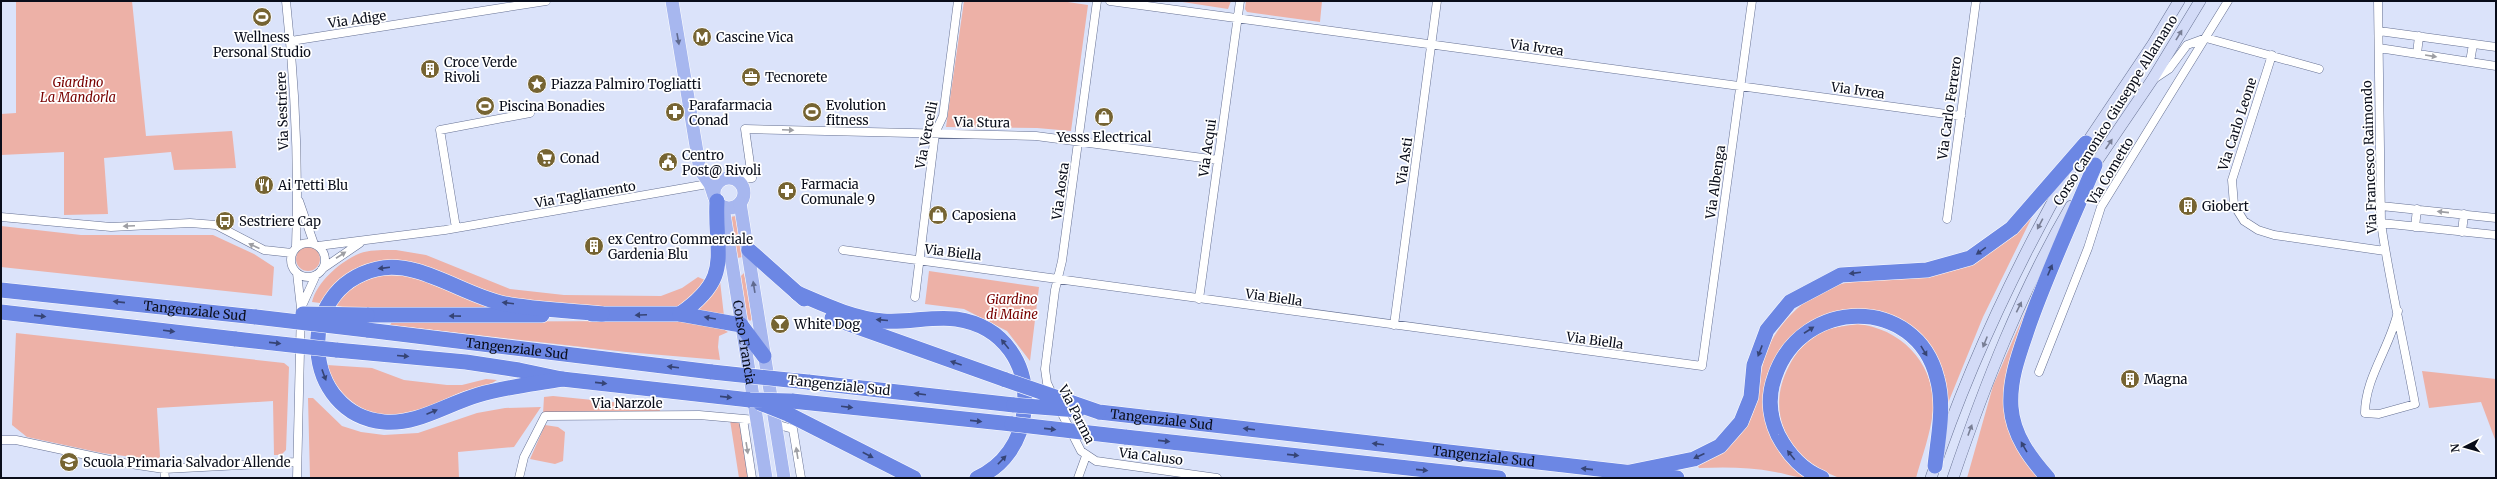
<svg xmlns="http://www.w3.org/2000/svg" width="2497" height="479" viewBox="0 0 2497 479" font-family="Merriweather,serif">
<rect width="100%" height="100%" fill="#dbe3fa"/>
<path fill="#edb1a7" d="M 16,1 L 132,1 L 146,136 L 232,131 L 236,168 L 174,170 L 171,152 L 104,158 L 108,214 L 64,215 L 64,152 L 1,155 L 1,114 L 16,113 Z
M 964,1 L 1061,1 L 1088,5 L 1071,131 L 1037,128 L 946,127 Z
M 1176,1 L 1231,1 L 1228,9 Z
M 1246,1 L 1322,1 L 1320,22 L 1247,12 L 1245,9 Z
M 736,216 L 743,257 L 737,258 L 730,217 Z
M 2029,217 L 2032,217 L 1983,317 L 1944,413 L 1938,364 L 1888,316 L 1805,327 L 1766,399 L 1809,478 C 1796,478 1787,474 1775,472 C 1750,467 1725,467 1699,468 L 1698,466 C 1727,452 1751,432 1757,399 C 1760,386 1760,373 1764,360 C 1771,334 1789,314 1810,298 C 1840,277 1872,281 1906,279 C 1956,275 1996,255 2029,217 Z
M 1,226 L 81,235 L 213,235 L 254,254 L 274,267 L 272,296 L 1,267 Z
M296 259a12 12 0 1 1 24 0a12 12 0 1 1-24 0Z
M 396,250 L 426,255 L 510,289 L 564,295 L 661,296 L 682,288 L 698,277 L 707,281 L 698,292 L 675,310 L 574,305 L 503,298 L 415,265 L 351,274 L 337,282 L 320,303 L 312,302 C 317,282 338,264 356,255 C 368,249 384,250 396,250 Z
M 929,271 L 1039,287 L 1030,361 L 1007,331 L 964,309 L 925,304 Z
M 744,273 L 753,318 L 750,321 L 746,317 L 740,277 Z
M 380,275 L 408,276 L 421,280 L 493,309 L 351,309 L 334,305 C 347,289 361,282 380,275 Z
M 720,281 L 724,316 L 699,310 L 699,308 Z
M 2032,296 L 2005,382 L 2043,478 L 1967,478 L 1993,386 Z
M 638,321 C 662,322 709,318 728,332 L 719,336 L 718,347 L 720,360 L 626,352 L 390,325 L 392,322 Z
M 1857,324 C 1901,328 1936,364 1933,410 C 1931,433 1922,456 1916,478 C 1900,478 1848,479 1837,477 C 1789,459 1764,413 1789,366 C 1796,352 1806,340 1819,333 C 1831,327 1845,326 1857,324 Z
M 16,333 L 284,363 L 289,367 L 286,450 L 281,455 L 274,455 L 273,401 L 157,408 L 160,457 L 155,460 L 102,453 L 27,437 L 12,425 Z
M 327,365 L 372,368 L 404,380 L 447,385 L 462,385 L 486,379 L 497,380 C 488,387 473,388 462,392 C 444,399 427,409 408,414 C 371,422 338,400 327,365 Z
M 2422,371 L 2496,379 L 2496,442 L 2481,402 L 2429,408 Z
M 553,396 L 662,407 L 659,412 L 543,414 L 544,397 Z
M 308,398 L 313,398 L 342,426 L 361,432 L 384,435 L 418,433 L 477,413 L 505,408 L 541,407 L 514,447 L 458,452 L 459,478 L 310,478 Z
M 730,420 L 739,420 L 748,478 L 739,478 Z
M 545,425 L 558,427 L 565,432 L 563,461 L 555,464 L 530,459 Z"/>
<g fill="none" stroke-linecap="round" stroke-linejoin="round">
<g stroke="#667193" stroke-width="9">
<path id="street" d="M 286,1 C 295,83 299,165 296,247
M 1110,1 L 1961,116
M 2378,1 L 2381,223 C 2390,284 2404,344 2415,404 L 2379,414 L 2365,413 C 2365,377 2391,346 2398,311
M 2379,31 L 2496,47
M 291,41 L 546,1
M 2379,48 L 2496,66
M 2417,54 L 2419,36
M 2272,55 L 2232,180 L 2234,205 L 2244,221 L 2258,230 L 2274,235 L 2385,251
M 2470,62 L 2473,44
M 2154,79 L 2169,69 L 2187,45 L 2206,38 L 2319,69
M 736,180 L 752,178 L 745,129 L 1036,136 L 1218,160
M 299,201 L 314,244
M 2381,206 L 2496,218
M 1,217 L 111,227 L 190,223 L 216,225 L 264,250 L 292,253
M 1947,219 L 1976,1
M 2381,223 L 2496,235
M 2415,227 L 2417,209
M 456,228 L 440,130 L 530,113
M 2462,232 L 2464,214
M291 260a17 17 0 1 1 34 0a17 17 0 1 1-34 0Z
M 318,246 L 445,230 L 719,182
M 843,250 L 1702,366 L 1752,1
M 322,269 L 360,243
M 297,273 L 301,308 L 297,478
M 915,297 L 935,133 L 943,116 L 958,1
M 1199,299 L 1240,1
M 301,308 L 316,275
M 1394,325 L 1437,1
M 2039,372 L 2088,248 L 2101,207 L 2228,1
M 1053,396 L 1047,383 L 1045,369 L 1055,290 L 1062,261 L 1097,1
M 1059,408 L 1081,451 L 1096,461 L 1217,478
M 743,419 L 752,478
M 775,424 L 793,429 L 801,478
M 1,440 L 16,440 L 124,463 L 164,469 L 296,462
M 164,469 L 165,478
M 519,478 L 524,457 L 545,416 L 699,415 L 756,420
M 1078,478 L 1086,456"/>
</g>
<g stroke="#667193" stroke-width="12">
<path id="secondary" d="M 2082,150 L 2153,44 L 2179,1
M 2091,170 L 2152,80 L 2200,1
M 1931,478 C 1967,369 2017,264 2073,165
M 1953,478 C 1985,384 2021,292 2071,206"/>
</g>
<g stroke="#fff" stroke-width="14">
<g id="primary">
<path d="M 672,1 L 700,170 L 710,184 L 714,196"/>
<circle cx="729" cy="193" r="15"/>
<path d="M 740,203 L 784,478"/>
<path id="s1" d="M 723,207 L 766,478"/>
</g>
</g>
<g stroke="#fff" stroke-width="16">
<g id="highway">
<path d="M 749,250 L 804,299"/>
<path id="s2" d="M 1,290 L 256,317"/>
<path d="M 797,293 C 825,305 852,318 883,321 C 907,323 932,316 956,319 C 1004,326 1030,365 1024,412 C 1021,441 1004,466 977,478"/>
<path d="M 1,312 L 236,339"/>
<path d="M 592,314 L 680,314 L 741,325 L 764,356"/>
<path d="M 680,314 C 734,276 714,256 717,201"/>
<path d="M 367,315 L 542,315"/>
<path d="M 832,318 L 1006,380"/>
<path id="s3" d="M 367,330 L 712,372"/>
<path d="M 336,350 L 466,362 L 519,370 L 562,379 L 750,400"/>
<path d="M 562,379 C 534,384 505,387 478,395 C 447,404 417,425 384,422 C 302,415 292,289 377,269 C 416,259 462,294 501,303 C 533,310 569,310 602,314"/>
<path d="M 808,382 L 1014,405"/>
<path d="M 792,401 L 1012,424"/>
<path id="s4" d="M 1099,412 L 1677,478"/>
<path d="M 788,414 L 914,478"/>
<path d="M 1125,437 L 1499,478"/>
<path d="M 1625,473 L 1694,459 L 1720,446 L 1741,422 L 1751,397 L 1754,365 L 1767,330 L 1790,302 L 1841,275 L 1927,270 L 1970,258 L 2012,228 L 2086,143"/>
<path d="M 1822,478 C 1802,470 1788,454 1778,435 C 1769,416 1768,395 1775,376 C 1802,297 1916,295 1937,378 C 1945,406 1938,437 1935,466"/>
<path d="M 2048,478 C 2030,458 2013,435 2011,407 C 2009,377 2021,349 2030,322 C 2049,269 2073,217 2095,165"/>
</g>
</g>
<use href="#street" stroke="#fff" stroke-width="8"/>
<use href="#secondary" stroke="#d3dbf7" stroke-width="11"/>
<use href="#primary" stroke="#a7b7ef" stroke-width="13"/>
<use href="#highway" stroke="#6c87e4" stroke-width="15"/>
<g stroke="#fff" stroke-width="16" stroke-linecap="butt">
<path id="highway-bridge" d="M 303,314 L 367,315
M 256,317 L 367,330
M 236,339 L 336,350
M 712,372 L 808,382
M 1006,380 L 1099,412
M 750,400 L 792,401
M 760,403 L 788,414
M 1014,405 L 1078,410
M 1012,424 L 1125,437"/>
</g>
<use href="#highway-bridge" stroke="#6c87e4" stroke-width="15"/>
</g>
<defs><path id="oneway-solid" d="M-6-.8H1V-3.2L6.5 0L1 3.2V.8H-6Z"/></defs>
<g fill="#787e94">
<use href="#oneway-solid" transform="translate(2179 35) rotate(-59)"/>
<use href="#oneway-solid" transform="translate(2109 144) rotate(-56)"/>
<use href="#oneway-solid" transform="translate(2040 224) rotate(118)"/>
<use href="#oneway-solid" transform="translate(2019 307) rotate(-64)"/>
<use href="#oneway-solid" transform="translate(1985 342) rotate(112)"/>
<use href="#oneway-solid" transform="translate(1970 430) rotate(-70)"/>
</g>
<g fill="#606a8f">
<use href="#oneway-solid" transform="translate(678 39) rotate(80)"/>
<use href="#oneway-solid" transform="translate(754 287) rotate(-99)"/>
</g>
<g fill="#9d9ea3">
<use href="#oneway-solid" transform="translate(2431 56) rotate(9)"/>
<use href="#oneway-solid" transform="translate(788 130) rotate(3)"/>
<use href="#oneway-solid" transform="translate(2443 212) rotate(-174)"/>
<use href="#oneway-solid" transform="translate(129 226) rotate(177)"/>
<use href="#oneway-solid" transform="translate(254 246) rotate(-156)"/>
<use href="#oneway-solid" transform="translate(341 255) rotate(-33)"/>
<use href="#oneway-solid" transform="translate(747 448) rotate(81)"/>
<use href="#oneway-solid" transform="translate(797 453) rotate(-99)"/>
</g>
<g fill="#364475">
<use href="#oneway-solid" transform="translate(1981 251) rotate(144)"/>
<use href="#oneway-solid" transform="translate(384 268) rotate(173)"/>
<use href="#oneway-solid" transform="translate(2050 270) rotate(-67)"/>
<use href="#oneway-solid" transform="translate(1855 273) rotate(173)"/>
<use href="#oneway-solid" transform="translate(119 302) rotate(-174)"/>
<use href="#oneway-solid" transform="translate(508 303) rotate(-173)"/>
<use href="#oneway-solid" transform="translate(641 315) rotate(178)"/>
<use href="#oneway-solid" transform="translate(40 316) rotate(6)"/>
<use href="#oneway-solid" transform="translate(455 316) rotate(-179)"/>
<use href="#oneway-solid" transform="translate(710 318) rotate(-170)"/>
<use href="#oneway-solid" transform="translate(882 320) rotate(-175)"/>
<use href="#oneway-solid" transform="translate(1809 330) rotate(-33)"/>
<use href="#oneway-solid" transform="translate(169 331) rotate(7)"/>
<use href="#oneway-solid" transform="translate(275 343) rotate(6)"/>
<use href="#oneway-solid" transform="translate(1005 344) rotate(-129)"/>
<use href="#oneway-solid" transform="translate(1760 351) rotate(111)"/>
<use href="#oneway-solid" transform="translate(1924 351) rotate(59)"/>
<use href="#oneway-solid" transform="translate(403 356) rotate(5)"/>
<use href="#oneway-solid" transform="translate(956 363) rotate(-161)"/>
<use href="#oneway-solid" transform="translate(673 367) rotate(-173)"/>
<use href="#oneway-solid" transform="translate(324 375) rotate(70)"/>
<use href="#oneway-solid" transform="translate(601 383) rotate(6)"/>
<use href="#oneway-solid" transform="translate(920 394) rotate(-173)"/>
<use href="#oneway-solid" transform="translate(726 397) rotate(6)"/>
<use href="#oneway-solid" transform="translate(847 407) rotate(7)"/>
<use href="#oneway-solid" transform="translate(432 412) rotate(-23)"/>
<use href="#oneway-solid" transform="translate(976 421) rotate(6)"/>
<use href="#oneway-solid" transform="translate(1050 429) rotate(6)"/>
<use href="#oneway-solid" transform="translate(1249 429) rotate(-173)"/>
<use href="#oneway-solid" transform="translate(1164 441) rotate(6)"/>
<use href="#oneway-solid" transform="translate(1378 444) rotate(-173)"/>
<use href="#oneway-solid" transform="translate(2024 447) rotate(-120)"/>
<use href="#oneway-solid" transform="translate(868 455) rotate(28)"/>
<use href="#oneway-solid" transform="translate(1293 455) rotate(6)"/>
<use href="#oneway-solid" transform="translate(1791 455) rotate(-129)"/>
<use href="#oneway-solid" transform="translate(1699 456) rotate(155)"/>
<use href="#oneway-solid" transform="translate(1002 460) rotate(-46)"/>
<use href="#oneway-solid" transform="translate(1587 469) rotate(-174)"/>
<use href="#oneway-solid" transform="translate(1422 470) rotate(6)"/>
</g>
<defs>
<g id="stadium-disc" transform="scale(1)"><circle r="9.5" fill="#766432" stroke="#fff"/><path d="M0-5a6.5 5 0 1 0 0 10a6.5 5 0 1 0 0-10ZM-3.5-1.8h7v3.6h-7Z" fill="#fff"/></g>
<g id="metro-disc" transform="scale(1)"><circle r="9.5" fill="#766432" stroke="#fff"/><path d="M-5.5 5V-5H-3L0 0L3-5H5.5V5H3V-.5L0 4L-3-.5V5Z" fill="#fff"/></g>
<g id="building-disc" transform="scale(1)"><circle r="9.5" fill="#766432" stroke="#fff"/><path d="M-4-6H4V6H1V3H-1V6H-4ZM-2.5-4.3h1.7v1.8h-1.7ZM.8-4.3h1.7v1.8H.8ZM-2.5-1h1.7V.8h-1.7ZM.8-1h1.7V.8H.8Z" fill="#fff"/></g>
<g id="office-disc" transform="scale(1)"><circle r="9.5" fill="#766432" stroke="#fff"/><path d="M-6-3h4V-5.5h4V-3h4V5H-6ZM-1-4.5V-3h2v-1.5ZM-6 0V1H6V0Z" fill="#fff"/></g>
<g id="sight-disc" transform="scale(1)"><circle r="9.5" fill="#766432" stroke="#fff"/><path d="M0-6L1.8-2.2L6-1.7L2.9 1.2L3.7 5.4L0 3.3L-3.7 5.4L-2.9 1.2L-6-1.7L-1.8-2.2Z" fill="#fff"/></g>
<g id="pharmacy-disc" transform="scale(1)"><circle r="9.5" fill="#766432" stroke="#fff"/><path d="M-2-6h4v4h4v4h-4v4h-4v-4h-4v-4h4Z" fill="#fff"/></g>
<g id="shop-disc" transform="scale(1)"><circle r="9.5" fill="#766432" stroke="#fff"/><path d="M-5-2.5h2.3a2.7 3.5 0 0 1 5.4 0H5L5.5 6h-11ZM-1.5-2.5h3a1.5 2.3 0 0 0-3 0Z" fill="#fff"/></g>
<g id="supermarket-disc" transform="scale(1)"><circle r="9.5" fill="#766432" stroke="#fff"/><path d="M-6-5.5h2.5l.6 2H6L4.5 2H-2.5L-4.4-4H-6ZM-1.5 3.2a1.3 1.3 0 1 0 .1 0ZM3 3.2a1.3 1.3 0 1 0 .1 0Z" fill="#fff"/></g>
<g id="civic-disc" transform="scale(1)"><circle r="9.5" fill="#766432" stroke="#fff"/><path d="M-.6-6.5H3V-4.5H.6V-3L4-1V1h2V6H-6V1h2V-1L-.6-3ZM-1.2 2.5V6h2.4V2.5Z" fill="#fff"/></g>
<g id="restaurant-disc" transform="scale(1)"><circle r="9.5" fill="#766432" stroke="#fff"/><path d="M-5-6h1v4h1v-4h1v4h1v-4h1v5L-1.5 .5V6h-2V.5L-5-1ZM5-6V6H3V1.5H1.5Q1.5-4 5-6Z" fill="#fff"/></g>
<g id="bus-disc" transform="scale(1)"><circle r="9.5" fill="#766432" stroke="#fff"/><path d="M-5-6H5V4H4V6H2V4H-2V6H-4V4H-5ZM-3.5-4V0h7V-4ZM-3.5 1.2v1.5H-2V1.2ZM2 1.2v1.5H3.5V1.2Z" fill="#fff"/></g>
<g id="bar-disc" transform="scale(1)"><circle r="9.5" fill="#766432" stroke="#fff"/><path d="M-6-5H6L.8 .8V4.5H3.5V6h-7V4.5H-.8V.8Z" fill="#fff"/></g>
<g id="school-disc" transform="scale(1)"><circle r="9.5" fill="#766432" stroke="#fff"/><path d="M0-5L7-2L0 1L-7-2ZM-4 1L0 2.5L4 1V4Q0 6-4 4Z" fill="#fff"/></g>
</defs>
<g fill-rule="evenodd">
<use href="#stadium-disc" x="262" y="17"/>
<use href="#metro-disc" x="702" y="37"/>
<use href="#building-disc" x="430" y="69"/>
<use href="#office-disc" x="751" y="77"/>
<use href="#sight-disc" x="537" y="84"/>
<use href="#stadium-disc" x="485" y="106"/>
<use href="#pharmacy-disc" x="675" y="112"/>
<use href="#stadium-disc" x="812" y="112"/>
<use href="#shop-disc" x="1104" y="117"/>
<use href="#supermarket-disc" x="546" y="158"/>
<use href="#civic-disc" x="668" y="162"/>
<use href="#restaurant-disc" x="264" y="185"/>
<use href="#pharmacy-disc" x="787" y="191"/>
<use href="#building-disc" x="2188" y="206"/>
<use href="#shop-disc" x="938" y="215"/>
<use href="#bus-disc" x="225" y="221"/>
<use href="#building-disc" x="594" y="246"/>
<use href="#bar-disc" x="780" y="324"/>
<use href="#building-disc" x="2130" y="379"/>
<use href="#school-disc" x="69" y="462"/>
</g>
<g text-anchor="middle" stroke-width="3.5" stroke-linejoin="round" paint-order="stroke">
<g font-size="13" fill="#090d1a" stroke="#fff">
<text transform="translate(357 19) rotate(-8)" y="5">Via Adige</text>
<text transform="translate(1537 47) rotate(8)" y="5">Via Ivrea</text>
<text transform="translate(1858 90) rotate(8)" y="5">Via Ivrea</text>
<text transform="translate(1949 108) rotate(-82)" y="5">Via Carlo Ferrero</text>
<text transform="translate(2115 110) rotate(-58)" y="5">Corso Canonico Giuseppe Allamano</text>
<text transform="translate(282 111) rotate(-92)" y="5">Via Sestriere</text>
<text transform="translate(982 122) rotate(1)" y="5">Via Stura</text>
<text transform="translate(2237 124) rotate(-72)" y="5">Via Carlo Leone</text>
<text transform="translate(926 135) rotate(-79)" y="5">Via Vercelli</text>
<text transform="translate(1207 148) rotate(-82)" y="5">Via Acqui</text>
<text transform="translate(2369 157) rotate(-92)" y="5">Via Francesco Raimondo</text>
<text transform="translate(1404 161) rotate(-82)" y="5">Via Asti</text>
<text transform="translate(2110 171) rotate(-59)" y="5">Via Cometto</text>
<text transform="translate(1715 182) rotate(-82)" y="5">Via Albenga</text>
<text transform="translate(1060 191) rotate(-82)" y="5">Via Aosta</text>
<text transform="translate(585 194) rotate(-10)" y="5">Via Tagliamento</text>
<text transform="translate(953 252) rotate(7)" y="5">Via Biella</text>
<text transform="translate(1274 297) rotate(8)" y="5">Via Biella</text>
<text dy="5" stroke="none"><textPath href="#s2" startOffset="195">Tangenziale Sud</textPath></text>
<text transform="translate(1595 340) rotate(8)" y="5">Via Biella</text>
<text dy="5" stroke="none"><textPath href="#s1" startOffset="137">Corso Francia</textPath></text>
<text dy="5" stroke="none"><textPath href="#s3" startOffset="151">Tangenziale Sud</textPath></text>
<text transform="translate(839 385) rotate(6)" y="5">Tangenziale Sud</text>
<text x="627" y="408">Via Narzole</text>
<text transform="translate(1077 414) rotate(63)" y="5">Via Parma</text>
<text dy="5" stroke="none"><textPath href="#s4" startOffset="63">Tangenziale Sud</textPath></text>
<text transform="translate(1151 456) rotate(7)" y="5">Via Caluso</text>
<text dy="5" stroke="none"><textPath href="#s4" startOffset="387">Tangenziale Sud</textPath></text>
</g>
<g font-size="13" fill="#090d1a" stroke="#fff" text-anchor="start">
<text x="262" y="42" text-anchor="middle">Wellness<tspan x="262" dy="15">Personal Studio</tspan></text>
<text x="716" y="42">Cascine Vica</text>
<text x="444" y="67">Croce Verde<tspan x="444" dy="15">Rivoli</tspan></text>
<text x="765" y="82">Tecnorete</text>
<text x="551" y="89">Piazza Palmiro Togliatti</text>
<text x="689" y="110">Parafarmacia<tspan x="689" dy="15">Conad</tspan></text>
<text x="826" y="110">Evolution<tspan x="826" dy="15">fitness</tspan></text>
<text x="499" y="111">Piscina Bonadies</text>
<text x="1104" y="142" text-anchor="middle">Yesss Electrical</text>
<text x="682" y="160">Centro<tspan x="682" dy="15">Post@ Rivoli</tspan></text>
<text x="560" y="163">Conad</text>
<text x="801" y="189">Farmacia<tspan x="801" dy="15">Comunale 9</tspan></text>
<text x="278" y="190">Ai Tetti Blu</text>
<text x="2202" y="211">Giobert</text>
<text x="952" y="220">Caposiena</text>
<text x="239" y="226">Sestriere Cap</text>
<text x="608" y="244">ex Centro Commerciale<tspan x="608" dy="15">Gardenia Blu</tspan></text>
<text x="794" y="329">White Dog</text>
<text x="2144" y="384">Magna</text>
<text x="83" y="467">Scuola Primaria Salvador Allende</text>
</g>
<g font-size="13" font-style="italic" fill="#790200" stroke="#fff">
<text x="78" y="87">Giardino<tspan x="78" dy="15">La Mandorla</tspan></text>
<text x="1012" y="304">Giardino<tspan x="1012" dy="15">di Maine</tspan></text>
</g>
</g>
<rect width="2497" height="479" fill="none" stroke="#090d1a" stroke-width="4"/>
<g transform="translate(2465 447) rotate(264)" stroke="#ffffff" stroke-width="3" paint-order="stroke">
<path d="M0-3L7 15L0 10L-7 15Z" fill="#090d1a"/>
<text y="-6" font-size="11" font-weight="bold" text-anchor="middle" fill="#090d1a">N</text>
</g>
</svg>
